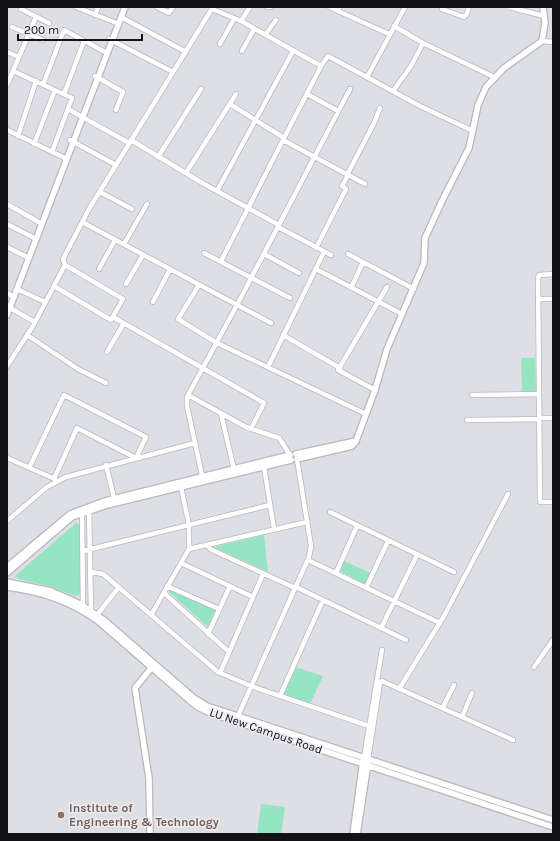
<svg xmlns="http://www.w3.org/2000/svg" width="560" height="841" viewBox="0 0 560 841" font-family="Karla,sans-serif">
<rect width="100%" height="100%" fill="#dedee5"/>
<path fill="#95e5c2" d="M 521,358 L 535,358 L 536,391 L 522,391 Z
M 76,523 L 81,526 L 82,593 L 76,596 L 52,587 L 19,579 L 15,576 Z
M 264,535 L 268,572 L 214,547 Z
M 344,561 L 371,573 L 365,584 L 340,571 Z
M 169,590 L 215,610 L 208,627 L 169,592 Z
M 296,667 L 323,676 L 310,704 L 283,695 Z
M 261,804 L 285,807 L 281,834 L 257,834 Z"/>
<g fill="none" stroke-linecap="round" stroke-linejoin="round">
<g stroke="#b7b7bd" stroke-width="6">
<path id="minor" d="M 76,7 L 119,24
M 157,7 L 169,13 L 173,7
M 267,7 L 271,7
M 330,7 L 338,11 L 340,7
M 509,7 L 544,16
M 21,9 L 49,23
M 212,9 L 241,21 L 250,7
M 442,9 L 464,17 L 467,14 L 469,7
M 338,11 L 389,34
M 95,15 L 98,7
M 121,17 L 186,52
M 241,21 L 321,66 L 328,56 L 420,106 L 473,131
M 394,26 L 423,43 L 494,77
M 12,27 L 43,40
M 265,35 L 276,20
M 109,39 L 173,72
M 542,41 L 553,42
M 220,44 L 234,19
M 242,51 L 254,29
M 7,52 L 19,57
M 13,71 L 72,98 L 52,152
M 95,76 L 123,92 L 116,110
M 367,77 L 405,7
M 7,85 L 36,17
M 43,85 L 64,30 L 107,53
M 393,91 L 411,66 L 423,43
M 64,94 L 84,41
M 307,94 L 338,111
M 230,104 L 284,138
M 68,109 L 129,143
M 7,130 L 67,159
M 18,136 L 36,81
M 70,140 L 116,165
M 131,140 L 204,184 L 279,225
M 283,140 L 365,184
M 34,144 L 55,90
M 158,157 L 201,89
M 186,173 L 236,94
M 347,175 L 374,123 L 380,108
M 217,191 L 293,51
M 100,192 L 132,209
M 7,204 L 42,224
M 82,222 L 271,323
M 7,224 L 36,239
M 278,227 L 331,255
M 124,244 L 147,204
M 7,247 L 29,258
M 316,248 L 346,189 L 342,186 L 348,175
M 204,253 L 290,298
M 264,254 L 299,273
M 348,254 L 414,289
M 221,261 L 321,66
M 99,269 L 115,240
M 316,269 L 402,314
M 553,274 L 539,275 L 538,278 L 540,502 L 553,502
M 126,284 L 143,255
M 199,285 L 178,319 L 217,343 L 366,414
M 54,286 L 111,320 L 123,299 L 65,265
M 351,288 L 363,262
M 17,289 L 45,302
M 7,293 L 14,297
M 538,299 L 553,299
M 153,302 L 170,269
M 10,308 L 35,322
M 113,317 L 264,403 L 251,429
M 27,335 L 78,369 L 106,383
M 283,335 L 340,368
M 107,352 L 124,323
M 7,366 L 33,326 L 65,265 L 63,259 L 89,209 L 213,7
M 268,367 L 324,252
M 375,390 L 338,370 L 387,287
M 188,395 L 246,427 L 279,438 L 290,455
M 472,395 L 539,394
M 221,414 L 234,469
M 539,418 L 553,418
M 467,420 L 539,419
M 7,458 L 55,479
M 106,465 L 114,498
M 264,467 L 274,529
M 29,468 L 64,395 L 146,437 L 136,458 L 77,428 L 54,479
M 203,480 L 187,406 L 187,397 L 237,305 L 350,89
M 89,508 L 91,613
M 82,510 L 83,609
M 330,512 L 454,572
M 7,521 L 47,487 L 66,477 L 195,443
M 208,545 L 210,549 L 295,588
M 189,549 L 307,522
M 83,551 L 270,505
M 308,560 L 440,623
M 181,563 L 253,597
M 91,572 L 103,574 L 218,672 L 251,686 L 369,726
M 336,573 L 357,526
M 167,586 L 219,609
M 296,587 L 406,640
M 366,588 L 388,541
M 164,593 L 229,652
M 97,615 L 119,587
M 151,615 L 189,549 L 189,525 L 181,487
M 381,628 L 417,555
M 208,634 L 230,586
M 534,667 L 553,640
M 220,673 L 263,574
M 399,689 L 444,616 L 508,494
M 280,696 L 323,600
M 443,707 L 454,685
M 462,717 L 472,693
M 237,718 L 309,557 L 311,546 L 297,459
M 364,758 L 382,650
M 368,759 L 380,683 L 382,681 L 513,740"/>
</g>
<g stroke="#b7b7bd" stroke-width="8">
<path id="tertiary" d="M 7,315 L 125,7
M 296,454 L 356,441
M 297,459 L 352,446 L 356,441 L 375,390 L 387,349 L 424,263 L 425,238 L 442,201 L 469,148 L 478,105 L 486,87 L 504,68 L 542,41 L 545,23 L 543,7
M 7,567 L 70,514 L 105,501 L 290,455
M 7,573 L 72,517 L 107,505 L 291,460
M 7,582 L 51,591 L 80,604 L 104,620 L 194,698 L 207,706 L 553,820
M 7,587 C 40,591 71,601 98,621 L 188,699 L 198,707 L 210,713 L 553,827
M 150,834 L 149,778 L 135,688 L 153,666
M 353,834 L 363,761
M 357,834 L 368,763"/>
</g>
<use href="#minor" stroke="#fff" stroke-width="4.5"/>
<use href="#tertiary" stroke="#fff" stroke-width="5.5"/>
</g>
<circle fill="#8d6e63" stroke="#ebebf2" stroke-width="1.5" cx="61" cy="815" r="4"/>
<g text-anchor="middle" stroke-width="3" stroke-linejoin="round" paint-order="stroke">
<g font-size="12" fill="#121215" stroke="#ebebf2">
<text transform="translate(266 731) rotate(19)" y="4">LU New Campus Road</text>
</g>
<g font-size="12" font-weight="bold" fill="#785e54" stroke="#ebebf2" text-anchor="start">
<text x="69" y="812">Institute of<tspan x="69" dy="14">Engineering &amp; Technology</tspan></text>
</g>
</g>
<rect width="560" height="841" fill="none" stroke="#121215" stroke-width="16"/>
<path d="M18 34v6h124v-6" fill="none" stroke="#121215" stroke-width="2"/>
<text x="24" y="34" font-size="12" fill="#121215" stroke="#ebebf2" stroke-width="3" paint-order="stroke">200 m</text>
</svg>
